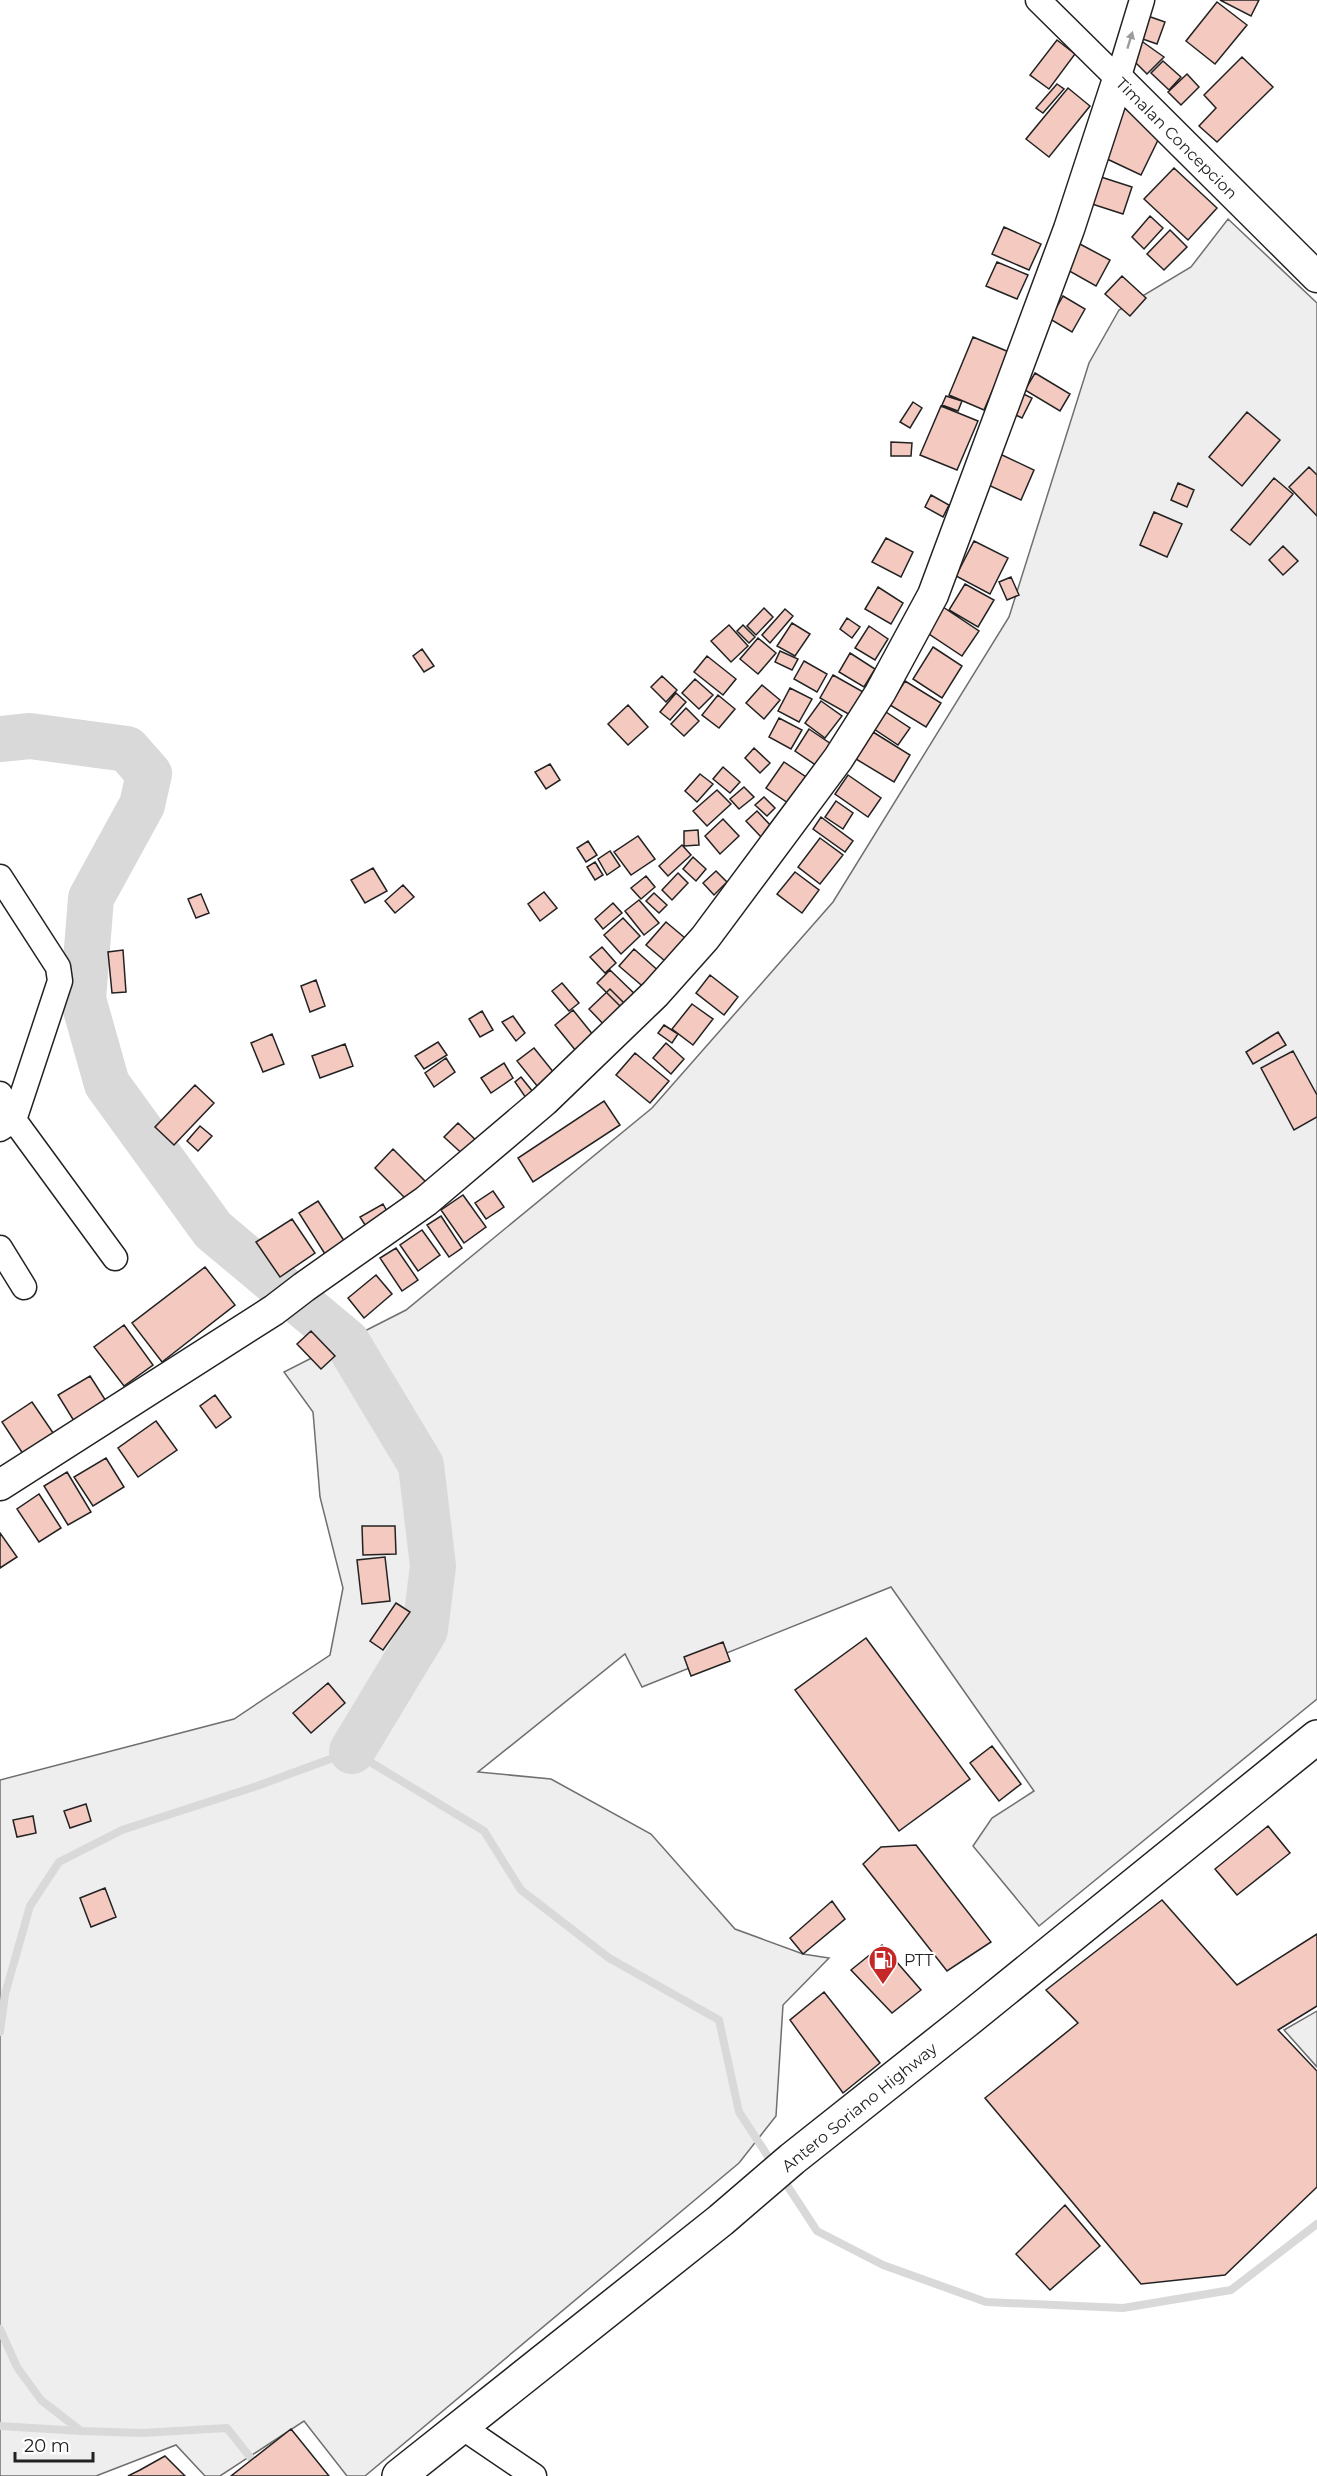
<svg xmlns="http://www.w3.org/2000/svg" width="1317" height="2476" viewBox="0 0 1317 2476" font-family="Montserrat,sans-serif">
<rect width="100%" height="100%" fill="#fff"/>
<path fill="#eee" stroke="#6f6f6f" stroke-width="1.5" d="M 1228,219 L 1317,303 L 1317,1699 L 1039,1926 L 973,1846 L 992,1818 L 1034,1791 L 891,1587 L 642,1687 L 625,1654 L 478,1772 L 551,1779 L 651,1834 L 735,1929 L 803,1954 L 829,1958 L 783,2005 L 776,2116 L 739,2163 L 365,2476 L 347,2476 L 304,2421 L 220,2476 L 205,2476 L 176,2445 L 96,2476 L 0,2476 L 0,1780 L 234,1719 L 330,1655 L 343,1588 L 320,1497 L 313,1412 L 284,1372 L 406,1310 L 652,1108 L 833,902 L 1009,617 L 1089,363 L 1119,310 L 1191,267 Z
M 1317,2011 L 1317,2067 L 1284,2030 Z"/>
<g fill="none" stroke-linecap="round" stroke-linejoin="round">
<path stroke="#d9d9d9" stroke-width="8" d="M 0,2032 L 5,1994 L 30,1906 L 59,1862 L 122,1830 L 257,1786 L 352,1751 L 484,1831 L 521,1890 L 609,1958 L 719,2020 L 739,2112 L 773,2164
M 783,2179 L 817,2231 L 883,2265 L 986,2302 L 1123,2308 L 1231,2290 L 1317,2224
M 0,2329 L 17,2367 L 41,2400 L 81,2431 L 142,2433 L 227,2428 L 265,2476
M 0,2426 L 81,2431"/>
<path stroke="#d9d9d9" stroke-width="46" d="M 0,739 L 30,736 L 127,749 L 149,774 L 142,805 L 91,898 L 83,999 L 107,1084 L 213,1230 L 347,1342 L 421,1465 L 433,1566 L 425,1630 L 352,1751"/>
</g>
<path fill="#f3c9c0" stroke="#222" stroke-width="1.5" d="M 1220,0 L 1259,0 L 1251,16 Z
M 1217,2 L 1247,25 L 1215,64 L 1186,41 Z
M 1145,15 L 1165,22 L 1157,44 L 1137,37 Z
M 1057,40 L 1075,54 L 1049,89 L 1030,75 Z
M 1140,40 L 1164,57 L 1147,74 L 1127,54 Z
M 1242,57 L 1273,87 L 1217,142 L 1199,126 L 1216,108 L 1204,95 Z
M 1163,61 L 1181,77 L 1169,90 L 1151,73 Z
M 1187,74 L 1199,87 L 1181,105 L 1168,92 Z
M 1057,84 L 1064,89 L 1043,113 L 1036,108 Z
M 1068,88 L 1090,106 L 1049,157 L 1026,139 Z
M 1122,106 L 1160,136 L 1141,175 L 1105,158 Z
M 1174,168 L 1217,208 L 1188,240 L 1144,199 Z
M 1101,177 L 1132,187 L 1123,214 L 1092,204 Z
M 1150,216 L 1163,228 L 1144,249 L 1132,237 Z
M 1004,227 L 1041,244 L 1029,270 L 992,254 Z
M 1170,230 L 1187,247 L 1164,270 L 1147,254 Z
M 1078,243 L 1110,260 L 1096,286 L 1064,268 Z
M 997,262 L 1028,275 L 1017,299 L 986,286 Z
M 1122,276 L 1146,298 L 1130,316 L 1105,294 Z
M 1063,296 L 1085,309 L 1072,332 L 1050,319 Z
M 973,337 L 1009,352 L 984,410 L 949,395 Z
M 1035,373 L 1070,394 L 1060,411 L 1025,390 Z
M 1017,391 L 1032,398 L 1022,418 L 1007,411 Z
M 946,396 L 962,401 L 958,411 L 942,405 Z
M 913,402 L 922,408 L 910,428 L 900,422 Z
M 941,406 L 978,421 L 957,470 L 920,455 Z
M 1247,412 L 1280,440 L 1242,486 L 1209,457 Z
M 891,442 L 912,443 L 911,456 L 891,456 Z
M 1000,454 L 1034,470 L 1021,500 L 986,484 Z
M 1309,467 L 1317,475 L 1317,516 L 1289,487 Z
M 1274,478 L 1293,494 L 1250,545 L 1231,530 Z
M 1178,483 L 1194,490 L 1187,507 L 1171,500 Z
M 931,495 L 949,505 L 943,517 L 925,507 Z
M 1154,512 L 1182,524 L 1167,557 L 1140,545 Z
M 886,538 L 913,552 L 901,577 L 872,562 Z
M 974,541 L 1008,558 L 990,594 L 956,576 Z
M 1283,546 L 1298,561 L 1283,575 L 1269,560 Z
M 1011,577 L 1019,595 L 1007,600 L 999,582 Z
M 965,584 L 994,600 L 978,627 L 949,610 Z
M 878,587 L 903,603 L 891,624 L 865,609 Z
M 943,607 L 979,631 L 962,656 L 926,632 Z
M 764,608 L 773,617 L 756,635 L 747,626 Z
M 785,609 L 793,616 L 770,643 L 762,635 Z
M 847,618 L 860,627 L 852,638 L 840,629 Z
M 792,623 L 810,634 L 795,656 L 777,646 Z
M 729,625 L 748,646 L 731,662 L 711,641 Z
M 743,625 L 755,637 L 749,643 L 737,631 Z
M 869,626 L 888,639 L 875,660 L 855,648 Z
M 758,638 L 776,653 L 758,674 L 740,659 Z
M 933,647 L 962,666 L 942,698 L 913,679 Z
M 422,649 L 434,666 L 424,672 L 413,656 Z
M 780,651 L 798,659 L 792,670 L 775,662 Z
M 850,653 L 875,669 L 864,687 L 839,672 Z
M 707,656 L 736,679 L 723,695 L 694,672 Z
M 804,661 L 827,674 L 817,692 L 794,679 Z
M 833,675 L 865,693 L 852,716 L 820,698 Z
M 662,676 L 677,690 L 666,702 L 651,687 Z
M 695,679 L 713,695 L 699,709 L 682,693 Z
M 905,681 L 941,703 L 926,727 L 890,705 Z
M 762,685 L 780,700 L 764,719 L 746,703 Z
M 790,688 L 812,699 L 799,722 L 778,711 Z
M 676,693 L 686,702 L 670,720 L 660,712 Z
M 718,695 L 735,709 L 719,728 L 702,715 Z
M 821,701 L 842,716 L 825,738 L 805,723 Z
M 628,705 L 648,727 L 628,745 L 608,724 Z
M 686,708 L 699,721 L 684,736 L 671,724 Z
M 886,712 L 910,728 L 898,745 L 874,729 Z
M 779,718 L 802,730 L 791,749 L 769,737 Z
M 809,729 L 837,748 L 823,770 L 795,751 Z
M 873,732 L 910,755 L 894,782 L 856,759 Z
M 754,748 L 770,763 L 760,773 L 745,758 Z
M 784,762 L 809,779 L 791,805 L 766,788 Z
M 550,764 L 560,780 L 546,789 L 535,772 Z
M 723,767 L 740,782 L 730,793 L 713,779 Z
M 700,774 L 713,784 L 697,802 L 685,791 Z
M 848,775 L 881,798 L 868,817 L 835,794 Z
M 744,787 L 754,797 L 739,809 L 730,799 Z
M 717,790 L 731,804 L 707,826 L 693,811 Z
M 764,797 L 775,808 L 767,816 L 755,805 Z
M 836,801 L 853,813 L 843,829 L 825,817 Z
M 757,811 L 773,828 L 762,838 L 746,821 Z
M 821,817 L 853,841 L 845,852 L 813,829 Z
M 723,819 L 739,836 L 720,854 L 705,836 Z
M 698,830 L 699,845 L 684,846 L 684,831 Z
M 638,836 L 655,859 L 631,875 L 614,852 Z
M 820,838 L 843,855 L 820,884 L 798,867 Z
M 588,841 L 597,855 L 586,862 L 577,848 Z
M 682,845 L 691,855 L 668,876 L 659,866 Z
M 610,851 L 620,866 L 607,875 L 598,859 Z
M 693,857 L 706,869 L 696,881 L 683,869 Z
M 595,862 L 603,875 L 595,880 L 587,867 Z
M 373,868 L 387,891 L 365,903 L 351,880 Z
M 716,871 L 727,882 L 714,895 L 703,883 Z
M 795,872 L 819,890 L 802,913 L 777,894 Z
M 678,873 L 688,883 L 672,900 L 662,890 Z
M 646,876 L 655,887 L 641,899 L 631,888 Z
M 403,885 L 414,897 L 395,913 L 385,901 Z
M 544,892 L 557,908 L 540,921 L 528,904 Z
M 654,893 L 667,905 L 659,913 L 646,901 Z
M 201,894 L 209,913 L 196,918 L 188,899 Z
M 639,900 L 659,923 L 644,935 L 625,911 Z
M 613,903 L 622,913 L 603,929 L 595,919 Z
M 623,918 L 640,936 L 621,954 L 604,935 Z
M 666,922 L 691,943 L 671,966 L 646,945 Z
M 602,947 L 616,963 L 605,973 L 590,957 Z
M 634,949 L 662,974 L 647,990 L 619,966 Z
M 123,950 L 126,992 L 112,993 L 108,952 Z
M 610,970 L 640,999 L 627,1013 L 597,983 Z
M 710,975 L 738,997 L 724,1015 L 696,993 Z
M 316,980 L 325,1006 L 310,1012 L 301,986 Z
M 562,983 L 579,1003 L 569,1011 L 552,991 Z
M 610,989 L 630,1009 L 608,1029 L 589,1009 Z
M 692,1004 L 713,1019 L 693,1045 L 672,1029 Z
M 573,1010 L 598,1041 L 580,1056 L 555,1025 Z
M 482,1011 L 493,1030 L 480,1037 L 469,1019 Z
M 513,1016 L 525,1033 L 516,1041 L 502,1022 Z
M 664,1025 L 678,1034 L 672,1043 L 658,1033 Z
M 1278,1032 L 1286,1045 L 1253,1064 L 1246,1052 Z
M 272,1034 L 284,1064 L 263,1072 L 251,1043 Z
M 438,1042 L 447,1055 L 424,1069 L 415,1056 Z
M 666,1043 L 684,1059 L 671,1074 L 653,1058 Z
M 345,1044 L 353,1066 L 320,1078 L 312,1056 Z
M 534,1048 L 559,1079 L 542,1092 L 517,1061 Z
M 1293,1051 L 1317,1095 L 1317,1117 L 1294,1130 L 1261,1068 Z
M 635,1053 L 669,1081 L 650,1103 L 616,1075 Z
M 446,1058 L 455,1072 L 434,1087 L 425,1073 Z
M 504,1063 L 513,1078 L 491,1093 L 481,1078 Z
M 521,1077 L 533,1092 L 526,1098 L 515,1082 Z
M 195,1085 L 214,1103 L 174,1145 L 155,1127 Z
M 604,1101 L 620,1125 L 533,1182 L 518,1158 Z
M 458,1123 L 481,1145 L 468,1159 L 444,1137 Z
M 200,1126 L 212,1136 L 198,1151 L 187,1141 Z
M 393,1149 L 426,1182 L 408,1201 L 375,1168 Z
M 493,1191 L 504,1207 L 486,1219 L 475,1203 Z
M 463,1195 L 486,1227 L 464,1243 L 441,1210 Z
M 318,1201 L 345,1242 L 325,1254 L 299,1213 Z
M 383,1204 L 389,1215 L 367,1228 L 360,1217 Z
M 441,1216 L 462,1248 L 449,1257 L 427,1225 Z
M 292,1219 L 315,1253 L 280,1277 L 256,1242 Z
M 422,1230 L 440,1255 L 418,1271 L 400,1245 Z
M 396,1248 L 418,1280 L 402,1291 L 380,1258 Z
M 205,1267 L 235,1305 L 162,1362 L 132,1323 Z
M 376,1275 L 392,1294 L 364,1318 L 348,1298 Z
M 124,1325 L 153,1365 L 124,1386 L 94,1347 Z
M 311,1331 L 335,1356 L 321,1369 L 297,1344 Z
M 90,1376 L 106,1401 L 74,1421 L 58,1395 Z
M 215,1395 L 231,1417 L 216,1428 L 200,1406 Z
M 32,1402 L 60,1443 L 29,1463 L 2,1422 Z
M 156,1421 L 177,1450 L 138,1477 L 118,1448 Z
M 106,1458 L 124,1487 L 93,1506 L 74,1477 Z
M 67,1472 L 91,1512 L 68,1525 L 44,1486 Z
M 39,1494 L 61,1528 L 39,1542 L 17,1509 Z
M 362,1526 L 395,1526 L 396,1554 L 363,1555 Z
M 0,1533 L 17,1557 L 0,1568 Z
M 385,1557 L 390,1601 L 362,1604 L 357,1560 Z
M 396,1603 L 410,1612 L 383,1650 L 370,1641 Z
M 866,1638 L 970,1779 L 899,1831 L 795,1690 Z
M 723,1642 L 730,1661 L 691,1676 L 684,1657 Z
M 328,1683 L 345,1703 L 311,1733 L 293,1713 Z
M 992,1746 L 1021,1784 L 999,1801 L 970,1763 Z
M 86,1804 L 91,1821 L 70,1828 L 64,1811 Z
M 33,1816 L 36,1833 L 17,1837 L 13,1820 Z
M 1268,1826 L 1290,1853 L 1237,1895 L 1215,1869 Z
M 916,1845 L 991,1942 L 947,1971 L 863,1864 L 881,1847 Z
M 105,1888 L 116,1917 L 91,1927 L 80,1898 Z
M 1162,1900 L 1237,1985 L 1317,1934 L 1317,2006 L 1278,2030 L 1317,2071 L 1317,2187 L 1225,2275 L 1141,2284 L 985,2098 L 1078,2023 L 1046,1990 Z
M 832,1901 L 845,1919 L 803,1954 L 790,1938 Z
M 882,1945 L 921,1990 L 892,2013 L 851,1970 Z
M 824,1992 L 880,2063 L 843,2093 L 790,2020 Z
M 1065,2205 L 1100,2246 L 1050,2290 L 1016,2254 Z
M 291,2429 L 329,2476 L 231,2476 Z
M 165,2456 L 185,2476 L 128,2476 L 140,2470 Z"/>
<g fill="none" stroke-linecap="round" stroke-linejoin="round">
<g stroke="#222" stroke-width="27">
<path id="minor" d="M 1038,0 L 1118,79 L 1142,0
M 0,877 L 58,967 L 60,981 L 14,1120 L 0,1129
M 0,1094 L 14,1120 L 115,1258
M 0,1248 L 24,1287
M 462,2427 L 534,2476"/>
</g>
<g stroke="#222" stroke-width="33">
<path id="tertiary" d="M 0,1485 L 274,1310 L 304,1287 L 426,1201 L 544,1101 L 655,994 L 705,938 L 838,759 L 880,693 L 933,595 L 1069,229 L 1118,79 L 1317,277"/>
</g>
<g stroke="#222" stroke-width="36">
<path id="primary" d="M 399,2476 L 721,2220 L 792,2159 L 966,2021 L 1317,1737"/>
</g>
<use href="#minor" stroke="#fff" stroke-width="24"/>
<use href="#tertiary" stroke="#fff" stroke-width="30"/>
<use href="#primary" stroke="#fff" stroke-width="33"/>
</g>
<defs><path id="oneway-solid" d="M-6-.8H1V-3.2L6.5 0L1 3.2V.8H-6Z" transform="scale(1.5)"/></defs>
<use fill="#9c9c9c" href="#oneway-solid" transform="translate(1130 40) rotate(-73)"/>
<defs>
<g id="fuel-pin" transform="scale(1.5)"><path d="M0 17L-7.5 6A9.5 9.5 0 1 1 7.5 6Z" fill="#c62828" stroke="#fff"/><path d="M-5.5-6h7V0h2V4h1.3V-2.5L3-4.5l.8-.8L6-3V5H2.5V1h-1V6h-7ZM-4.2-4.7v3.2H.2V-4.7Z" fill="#fff"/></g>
</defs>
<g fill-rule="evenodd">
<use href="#fuel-pin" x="883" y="1960"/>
</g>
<g text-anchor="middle" stroke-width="4.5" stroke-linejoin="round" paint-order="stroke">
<g font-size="16" fill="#222" stroke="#fff">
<text transform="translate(1177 138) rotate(45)" y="6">Timalan Concepcion</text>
<text transform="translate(859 2107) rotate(-39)" y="6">Antero Soriano Highway</text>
</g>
<g font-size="16" fill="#222" stroke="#fff" text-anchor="start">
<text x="904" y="1966">PTT</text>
</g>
</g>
<path d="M15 2452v9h78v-9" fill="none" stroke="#222222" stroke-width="3"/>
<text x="24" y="2452" font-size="18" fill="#222222" stroke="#ffffff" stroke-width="4.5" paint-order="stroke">20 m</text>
</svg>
